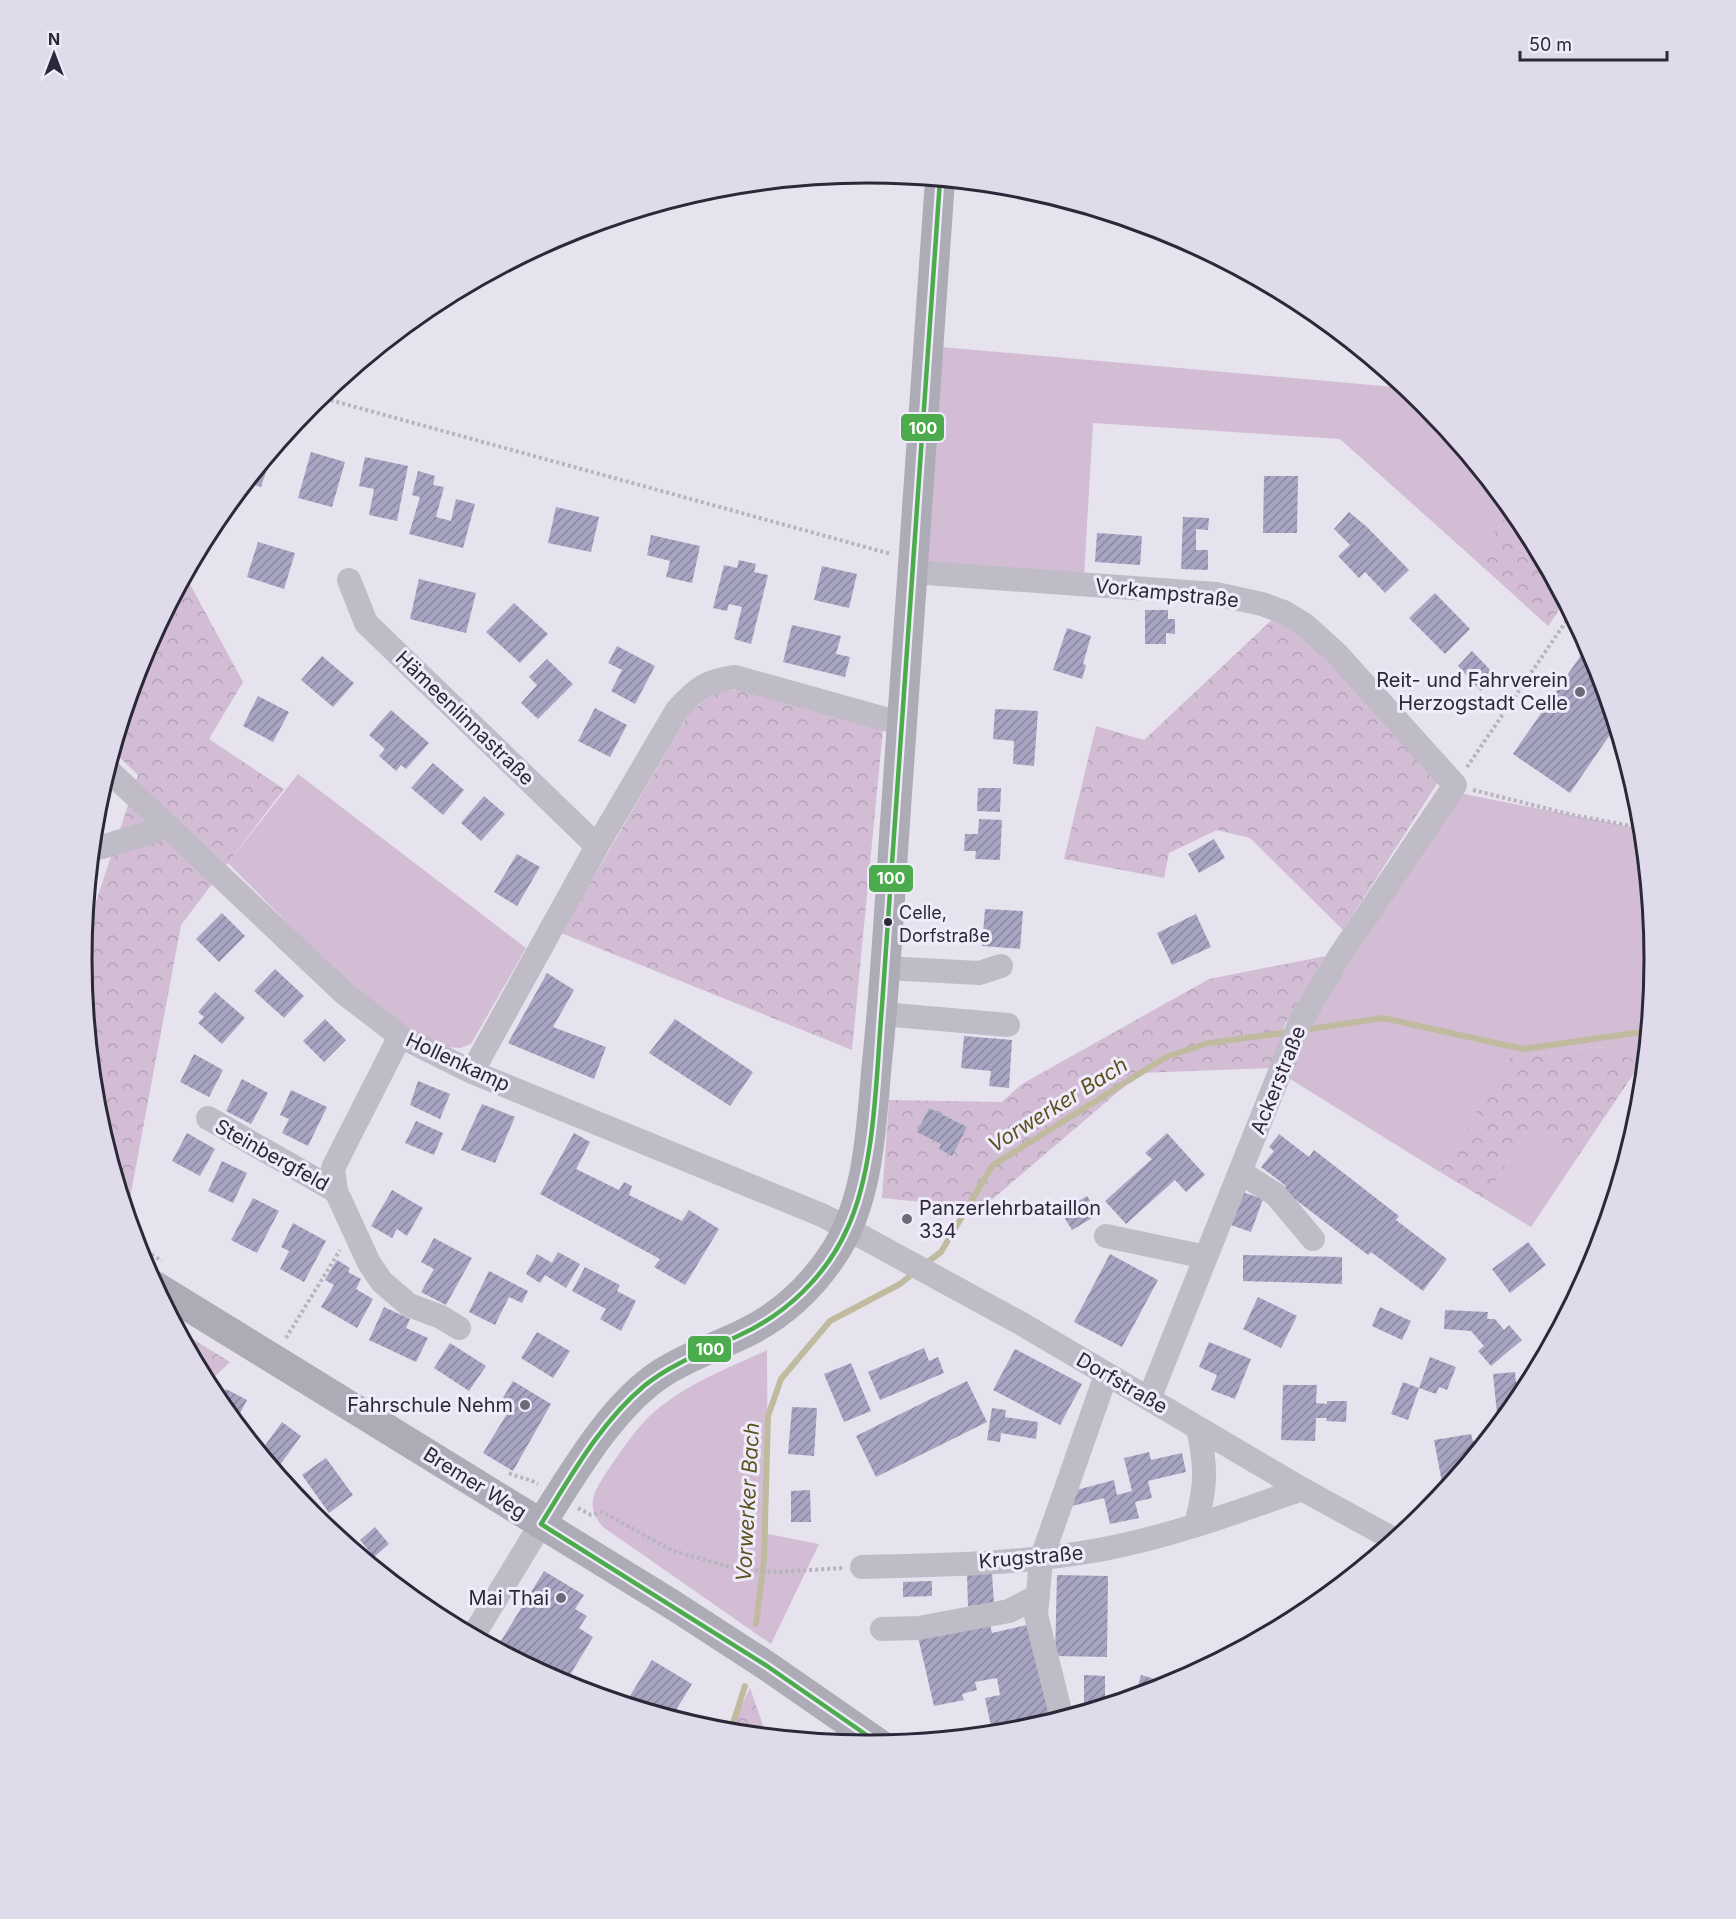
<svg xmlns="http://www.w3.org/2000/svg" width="1736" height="1919" viewBox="0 0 1736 1919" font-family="Inter,sans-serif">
<defs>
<pattern id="forest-crowns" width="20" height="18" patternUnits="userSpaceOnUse" patternTransform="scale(1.5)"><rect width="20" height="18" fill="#d2bdd4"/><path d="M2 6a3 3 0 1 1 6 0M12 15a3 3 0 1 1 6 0" fill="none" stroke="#b4a2b7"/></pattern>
<pattern id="building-hatch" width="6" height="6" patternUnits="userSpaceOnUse" patternTransform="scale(1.5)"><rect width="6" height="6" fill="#a7a5c2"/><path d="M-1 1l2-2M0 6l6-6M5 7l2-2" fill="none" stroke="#88869f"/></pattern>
</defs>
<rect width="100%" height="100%" fill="#e6e3ee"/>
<path fill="#d2bdd4" d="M 941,347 L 1406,388 L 1425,403 L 1512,509 L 1474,559 L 1340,439 L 1093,423 L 1084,577 L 926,567 Z
M 298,774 L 526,948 L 471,1044 L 461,1048 L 444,1047 L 369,1005 L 228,863 Z
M 1459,793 L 1642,829 L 1655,960 L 1645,1057 L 1641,1063 L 1602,1046 L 1529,1055 L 1513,1052 L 1440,1172 L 1290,1079 L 1309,1026 Z
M 1529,1127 L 1579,1155 L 1531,1227 L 1485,1199 Z
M 767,1350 L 768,1534 L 819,1544 L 771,1644 L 603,1527 C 584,1505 594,1492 608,1470 C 621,1451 636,1428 654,1412 C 686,1384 728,1368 767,1350 Z"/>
<path fill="url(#forest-crowns)" d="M 1512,509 L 1523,523 L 1565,602 L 1548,626 L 1474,559 Z
M 185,575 L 243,682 L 209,739 L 284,789 L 181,925 L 127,1214 L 96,1113 L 81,959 L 83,941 L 138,775 L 113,751 L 141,658 Z
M 1278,614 L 1309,632 L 1440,779 L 1343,930 L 1250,838 L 1217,830 L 1169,853 L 1164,878 L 1064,859 L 1096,726 L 1144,740 Z
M 756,689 L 883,729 L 852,1050 L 561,933 L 688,715 L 715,691 Z
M 1326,956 L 1285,1024 L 1272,1068 L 1140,1073 L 982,1208 L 882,1198 L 889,1100 L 1002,1102 L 1022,1084 L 1209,979 Z
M 1602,1046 L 1641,1063 L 1579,1155 L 1529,1127 L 1485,1199 L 1440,1172 L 1513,1052 L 1529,1055 Z
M 178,1330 L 230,1362 L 207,1384 Z
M 750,1688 L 767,1737 L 729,1733 Z"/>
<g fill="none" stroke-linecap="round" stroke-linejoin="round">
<path stroke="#c0ba9f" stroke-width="6" d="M 1303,1030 L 1383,1018 L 1523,1049 L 1648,1031
M 925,1264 L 941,1252 L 992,1166 L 1166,1057 L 1208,1043 L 1290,1032
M 756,1624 L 764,1560 L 768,1416 L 781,1379 L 830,1321 L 900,1284 L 915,1272
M 730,1733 L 745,1686"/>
</g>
<path fill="url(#building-hatch)" d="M 273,451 L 261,487 L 246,482 L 273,450 Z
M 311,452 L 345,462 L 332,507 L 298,498 Z
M 365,457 L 408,466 L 397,521 L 369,515 L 374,489 L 359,486 Z
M 418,471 L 435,476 L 433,485 L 444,487 L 436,517 L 451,521 L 456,499 L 475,504 L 463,548 L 409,534 L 420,497 L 412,495 Z
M 1264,476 L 1298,476 L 1297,533 L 1263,533 Z
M 556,507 L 599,517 L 591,552 L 548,543 Z
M 1349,512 L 1367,527 L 1409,570 L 1385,593 L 1365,572 L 1359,578 L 1338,556 L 1350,545 L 1334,529 Z
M 1183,517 L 1209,518 L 1208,530 L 1196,529 L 1196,550 L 1208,550 L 1208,570 L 1181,569 Z
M 1097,533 L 1142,536 L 1140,565 L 1095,562 Z
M 651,535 L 700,546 L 692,583 L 666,577 L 670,561 L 647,555 Z
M 258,542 L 295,553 L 284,589 L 247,577 Z
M 739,560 L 756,564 L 754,572 L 768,575 L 751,644 L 734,639 L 742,607 L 729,604 L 727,611 L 713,608 L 724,565 L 737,568 Z
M 822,566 L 857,574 L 849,608 L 814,600 Z
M 419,579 L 476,593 L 466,633 L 410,619 Z
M 1435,593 L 1470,629 L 1445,654 L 1409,618 Z
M 514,603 L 548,634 L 520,663 L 486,632 Z
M 1145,610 L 1168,610 L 1168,619 L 1175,619 L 1175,634 L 1166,633 L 1166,644 L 1145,644 Z
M 792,625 L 841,636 L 836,654 L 850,657 L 845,677 L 783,662 Z
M 1067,628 L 1091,636 L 1083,664 L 1086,665 L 1082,679 L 1053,670 Z
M 1588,645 L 1595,659 L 1616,726 L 1570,793 L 1513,754 Z
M 617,646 L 655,666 L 635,704 L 611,691 L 622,670 L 608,663 Z
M 1472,651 L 1497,677 L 1481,691 L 1458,666 Z
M 322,656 L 354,683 L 333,707 L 301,680 Z
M 547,659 L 573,684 L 538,719 L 521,703 L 537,685 L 529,677 Z
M 258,696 L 289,712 L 273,742 L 243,726 Z
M 595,708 L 627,725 L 610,757 L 578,741 Z
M 995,709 L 1038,711 L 1034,766 L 1013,764 L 1014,741 L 993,739 Z
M 391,710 L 429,743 L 406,769 L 401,765 L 396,771 L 379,756 L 385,749 L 369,735 Z
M 433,763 L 464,790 L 443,815 L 411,788 Z
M 978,788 L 1001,788 L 1000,812 L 977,811 Z
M 484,796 L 505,814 L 481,841 L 461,823 Z
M 979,819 L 1002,820 L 1000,860 L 975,859 L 976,851 L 964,851 L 965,834 L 978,834 Z
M 1214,839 L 1225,858 L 1199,873 L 1188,854 Z
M 517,854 L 540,867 L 517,906 L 494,892 Z
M 985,909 L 1023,911 L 1020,949 L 982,946 Z
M 222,913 L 245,936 L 219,962 L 196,939 Z
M 1196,914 L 1211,947 L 1172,965 L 1157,933 Z
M 275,969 L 304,996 L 284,1018 L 254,991 Z
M 547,973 L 574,990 L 553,1027 L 606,1047 L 594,1079 L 508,1043 Z
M 215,992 L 245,1018 L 222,1044 L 198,1023 L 204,1017 L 198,1012 Z
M 325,1019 L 346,1040 L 324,1062 L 303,1041 Z
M 675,1019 L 753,1072 L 730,1106 L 649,1053 Z
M 964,1036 L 1012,1040 L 1009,1088 L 989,1086 L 991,1071 L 961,1068 Z
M 194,1054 L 223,1070 L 209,1097 L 180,1082 Z
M 242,1079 L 268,1093 L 251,1124 L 226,1111 Z
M 418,1081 L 450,1094 L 440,1119 L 410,1105 Z
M 291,1090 L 327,1107 L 308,1146 L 282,1133 L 289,1119 L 280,1115 Z
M 482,1104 L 515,1117 L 495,1163 L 461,1150 Z
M 929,1108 L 967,1127 L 952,1156 L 939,1149 L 941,1144 L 917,1132 Z
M 416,1121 L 443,1133 L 434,1155 L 405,1143 Z
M 187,1133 L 215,1149 L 200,1176 L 172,1161 Z
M 574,1133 L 590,1142 L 576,1169 L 619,1190 L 624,1182 L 632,1186 L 629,1195 L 682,1221 L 689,1210 L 719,1229 L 685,1285 L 654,1267 L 660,1259 L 540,1194 Z
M 1167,1133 L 1205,1175 L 1186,1192 L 1175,1180 L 1126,1224 L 1105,1201 L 1152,1159 L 1145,1153 Z
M 1279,1134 L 1309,1157 L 1314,1150 L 1399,1216 L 1396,1220 L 1447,1259 L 1423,1291 L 1371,1252 L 1368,1255 L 1283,1190 L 1286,1186 L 1261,1167 L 1274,1151 L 1269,1147 Z
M 222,1161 L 247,1173 L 233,1203 L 208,1191 Z
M 392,1190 L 423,1208 L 407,1236 L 397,1229 L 392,1238 L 371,1226 Z
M 1242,1192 L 1263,1199 L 1251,1232 L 1231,1225 Z
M 1087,1196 L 1099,1214 L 1072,1230 L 1061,1212 Z
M 253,1198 L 279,1211 L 257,1253 L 231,1240 Z
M 293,1223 L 326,1241 L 304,1282 L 280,1269 L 289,1251 L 281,1247 Z
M 434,1238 L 472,1258 L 446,1305 L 421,1292 L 434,1269 L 421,1262 Z
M 1528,1242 L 1546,1265 L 1510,1293 L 1492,1269 Z
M 558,1252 L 580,1264 L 566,1288 L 545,1275 L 540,1283 L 526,1274 L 537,1254 L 552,1263 Z
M 1110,1254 L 1158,1280 L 1122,1347 L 1074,1322 Z
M 1243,1255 L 1342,1257 L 1342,1284 L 1243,1281 Z
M 337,1260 L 350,1268 L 348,1272 L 361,1279 L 356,1289 L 373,1299 L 357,1328 L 321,1307 L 334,1285 L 325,1280 Z
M 1581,1261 L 1594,1263 L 1575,1298 Z
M 585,1267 L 620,1285 L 617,1291 L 636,1301 L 621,1331 L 600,1319 L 606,1309 L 572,1291 Z
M 489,1271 L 528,1291 L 522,1303 L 509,1297 L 495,1325 L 469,1312 Z
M 1258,1297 L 1297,1316 L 1281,1348 L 1243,1329 Z
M 384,1307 L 410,1319 L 406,1328 L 428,1338 L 416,1362 L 369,1340 Z
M 1380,1307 L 1411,1321 L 1402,1340 L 1372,1326 Z
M 1445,1310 L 1488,1312 L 1487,1319 L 1495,1319 L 1504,1330 L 1509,1325 L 1522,1340 L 1491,1366 L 1478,1351 L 1484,1346 L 1471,1331 L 1444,1329 Z
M 537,1332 L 570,1351 L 553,1378 L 521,1358 Z
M 1209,1342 L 1251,1359 L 1235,1399 L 1211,1390 L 1217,1375 L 1199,1367 Z
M 450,1343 L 486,1366 L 469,1391 L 434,1368 Z
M 924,1348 L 929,1361 L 938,1357 L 944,1373 L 880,1400 L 868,1372 Z
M 1015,1349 L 1082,1384 L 1060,1425 L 993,1390 Z
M 1430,1357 L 1456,1367 L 1447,1390 L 1439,1387 L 1436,1394 L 1419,1388 Z
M 851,1363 L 871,1411 L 844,1422 L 824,1374 Z
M 1515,1372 L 1518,1402 L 1510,1412 L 1497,1413 L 1493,1374 Z
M 513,1381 L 551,1404 L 513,1471 L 483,1453 L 508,1412 L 498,1406 Z
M 967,1381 L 987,1422 L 876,1477 L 856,1436 Z
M 1403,1382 L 1419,1388 L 1408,1420 L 1391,1414 Z
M 1283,1385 L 1317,1385 L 1316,1403 L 1327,1404 L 1327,1401 L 1347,1401 L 1346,1422 L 1326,1421 L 1327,1418 L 1316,1418 L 1315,1441 L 1281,1440 Z
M 226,1389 L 247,1400 L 235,1423 L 219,1403 Z
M 792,1407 L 817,1408 L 814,1456 L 788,1454 Z
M 992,1408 L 1006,1410 L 1005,1417 L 1038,1422 L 1036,1439 L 1001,1433 L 1000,1442 L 987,1440 Z
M 282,1422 L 301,1436 L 280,1465 L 261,1451 Z
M 1471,1434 L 1473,1441 L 1488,1439 L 1444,1493 L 1434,1440 Z
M 1149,1452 L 1151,1460 L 1182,1453 L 1186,1472 L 1148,1481 L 1152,1498 L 1135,1502 L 1139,1518 L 1110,1524 L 1104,1498 L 1072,1506 L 1069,1492 L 1114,1480 L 1117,1495 L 1132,1491 L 1124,1458 Z
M 326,1458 L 353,1495 L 329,1513 L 302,1475 Z
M 810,1490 L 811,1522 L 791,1522 L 791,1491 Z
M 375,1527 L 389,1544 L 374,1557 L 360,1540 Z
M 544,1571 L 584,1595 L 575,1609 L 587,1616 L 579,1628 L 593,1637 L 564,1685 L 496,1649 Z
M 992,1573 L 994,1604 L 968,1606 L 967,1574 Z
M 1057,1575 L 1108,1576 L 1107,1657 L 1055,1656 Z
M 932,1581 L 932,1596 L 903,1597 L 903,1582 Z
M 420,1605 L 439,1613 L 437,1617 L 430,1614 Z
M 989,1621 L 992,1633 L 1031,1624 L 1052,1717 L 992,1731 L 985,1698 L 1000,1695 L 997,1678 L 975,1682 L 977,1690 L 962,1694 L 964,1700 L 934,1706 L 918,1637 Z
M 652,1660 L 692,1684 L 671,1718 L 625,1704 Z
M 1084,1675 L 1105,1676 L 1105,1705 L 1084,1704 Z
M 1141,1675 L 1173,1684 L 1135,1697 Z"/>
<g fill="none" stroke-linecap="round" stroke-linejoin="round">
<path stroke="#b7b4c0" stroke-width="4" stroke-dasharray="3 3" stroke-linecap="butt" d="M 319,397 L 891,554
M 1467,767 L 1571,614
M 1473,790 L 1573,815 L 1642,828
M 136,1245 L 162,1261
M 286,1338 L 340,1250
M 509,1473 C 519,1478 528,1478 538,1484
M 578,1508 L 591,1515 L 602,1512 L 673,1551 L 738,1569 L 776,1572 L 843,1568"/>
<path stroke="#bfbcc7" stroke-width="24" d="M 912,572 L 1216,594 L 1262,604 L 1284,612 L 1305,625 L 1338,655 L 1455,785 L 1339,957 L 1300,1022 L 1149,1399
M 349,580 L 366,623 L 597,846
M 107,769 L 344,993 L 400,1036 L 472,1072 L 824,1216 L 1022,1324 L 1302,1489 L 1395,1540
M 92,850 L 154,831 L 163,821
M 885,968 L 979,973 L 1001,966
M 882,1014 L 1008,1025
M 400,1036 L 333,1168 L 336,1191 L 369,1263 L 382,1282 L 409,1305 L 441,1317 L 459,1328
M 472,1072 L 597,846 L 677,710 C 697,688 706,681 735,677 L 889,720 L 902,722
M 208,1118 L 336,1191
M 1240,1172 L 1275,1194 L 1313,1239
M 1106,1236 L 1206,1257
M 1196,1525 C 1206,1484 1207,1470 1198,1428
M 862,1567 C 943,1565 1025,1564 1104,1549 C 1172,1536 1237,1512 1302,1489
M 882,1629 L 919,1628 L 1009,1611 L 1038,1596
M 473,1636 L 541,1524
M 1060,1711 L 1036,1615 L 1041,1560 L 1106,1375"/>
<path stroke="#adabb6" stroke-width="30" d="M 155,1286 L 673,1605 L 767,1666 L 881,1745
M 541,1524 C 572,1475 612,1405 662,1373 C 687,1357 716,1347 743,1334 C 781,1316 813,1286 836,1250 C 870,1195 871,1125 877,1062 C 885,987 889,912 894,837 C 909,618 925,399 940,180"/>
<g stroke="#f0ebfa" stroke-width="9">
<path id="bus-1" d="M 541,1524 C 571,1476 600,1423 644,1386 C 672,1363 707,1351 740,1335 C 786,1314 826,1276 847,1229 C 876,1167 876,1074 882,1006 L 940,180
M 541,1524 L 767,1666 L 881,1745"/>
</g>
<use href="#bus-1" stroke="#4cac4d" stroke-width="4.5"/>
</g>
<g fill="#6c6a78" stroke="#f0ebfa" stroke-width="2">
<circle cx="1580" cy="692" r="6"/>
<circle cx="907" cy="1219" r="6"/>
<circle cx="525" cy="1405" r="6"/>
<circle cx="561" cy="1598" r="6"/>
</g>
<circle fill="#2b2939" stroke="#f0ebfa" stroke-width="2" cx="888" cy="922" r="5"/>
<g text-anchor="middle" stroke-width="6" stroke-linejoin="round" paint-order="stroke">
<g font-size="18" fill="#2b2939" stroke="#f0ebfa" text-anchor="start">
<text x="899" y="919">Celle,<tspan x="899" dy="23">Dorfstraße</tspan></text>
</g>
<g font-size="20" fill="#2b2939" stroke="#f0ebfa">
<text transform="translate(1167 593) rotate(6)" y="7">Vorkampstraße</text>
<text transform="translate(465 718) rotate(44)" y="7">Hämeenlinnastraße</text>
<text transform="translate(458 1062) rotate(25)" y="7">Hollenkamp</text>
<text transform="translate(1278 1080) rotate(-68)" y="7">Ackerstraße</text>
<text transform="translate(272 1155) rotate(29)" y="7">Steinbergfeld</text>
<text transform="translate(1122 1383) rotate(30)" y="7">Dorfstraße</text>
<text transform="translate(475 1483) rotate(32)" y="7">Bremer Weg</text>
<text transform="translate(1031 1557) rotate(-5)" y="7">Krugstraße</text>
</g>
<g font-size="20" fill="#2b2939" stroke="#f0ebfa" text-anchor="end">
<text x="1568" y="687">Reit- und Fahrverein<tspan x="1568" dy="23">Herzogstadt Celle</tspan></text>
<text x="919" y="1215" text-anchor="start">Panzerlehrbataillon<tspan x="919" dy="23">334</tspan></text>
<text x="513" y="1412">Fahrschule Nehm</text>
<text x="549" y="1605">Mai Thai</text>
</g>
<g font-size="21" font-style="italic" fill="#5b521e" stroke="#f0ebfa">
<text transform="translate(1058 1105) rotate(-32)" y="7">Vorwerker Bach</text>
<text transform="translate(748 1502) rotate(-87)" y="7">Vorwerker Bach</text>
</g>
</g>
<path d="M0 0H1736V1919H0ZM92 959a776 776 0 1 1 1552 0a776 776 0 1 1-1552 0Z" fill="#e0dbeb" fill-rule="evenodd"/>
<path fill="none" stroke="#2b2939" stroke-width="3" d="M92 959a776 776 0 1 1 1552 0a776 776 0 1 1-1552 0Z"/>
<g stroke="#f0ebfa" stroke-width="2">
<rect x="900" y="413" width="45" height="29" rx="6" fill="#4cac4d"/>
<rect x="868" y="864" width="46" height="29" rx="6" fill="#4cac4d"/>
<rect x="687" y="1335" width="45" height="28" rx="6" fill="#4cac4d"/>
</g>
<g font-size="16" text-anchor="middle" font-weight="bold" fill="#fff">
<text x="923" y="434">100</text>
<text x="891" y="884">100</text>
<text x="710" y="1355">100</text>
</g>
<g transform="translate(54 54)" stroke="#f0ebfa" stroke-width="4.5" paint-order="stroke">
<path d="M0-4.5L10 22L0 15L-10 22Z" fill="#2b2939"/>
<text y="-9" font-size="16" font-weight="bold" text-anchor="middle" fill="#2b2939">N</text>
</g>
<path d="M1520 51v9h147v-9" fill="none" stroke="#2b2939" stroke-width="3"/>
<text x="1529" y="51" font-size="18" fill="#2b2939" stroke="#f0ebfa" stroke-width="4.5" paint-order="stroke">50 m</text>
</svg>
